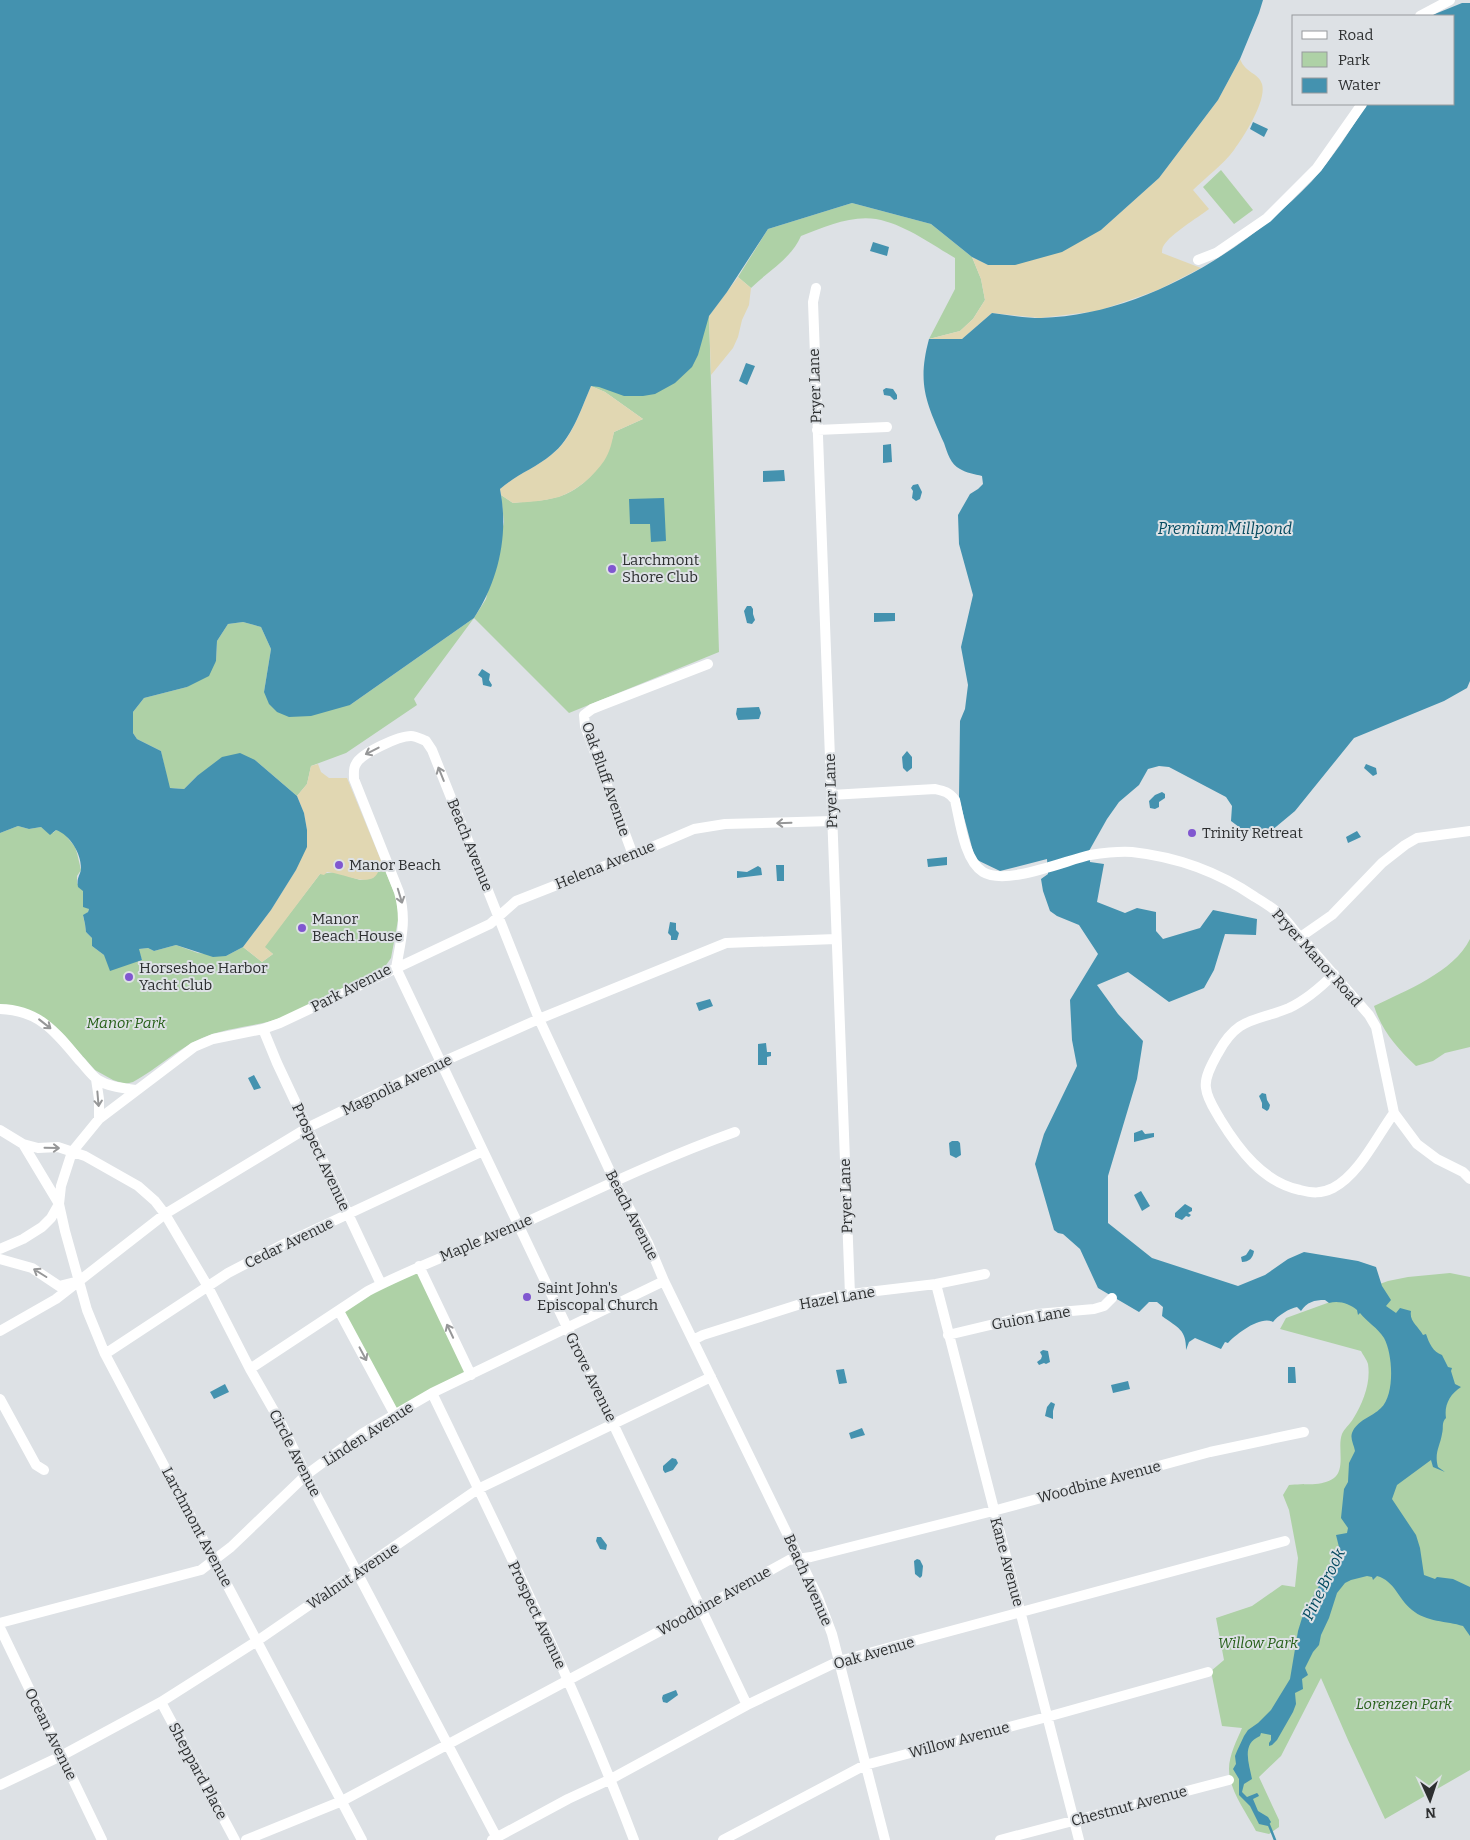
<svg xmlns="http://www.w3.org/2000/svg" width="1470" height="1840" viewBox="0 0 1470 1840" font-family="Bitter,serif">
<rect width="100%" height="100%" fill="#dde1e5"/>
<path fill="#aed1a6" d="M 1221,170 L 1253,210 L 1234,224 L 1203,187 Z
M 852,203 L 931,224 L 972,257 L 981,279 L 985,300 L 973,319 L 960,331 L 929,339 L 955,289 L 955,258 C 931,244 904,224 876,219 C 851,215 824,227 801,236 C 791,259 768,271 751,288 L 738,277 L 768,229 Z
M 709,316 L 719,652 L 569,713 L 474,618 L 414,699 L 417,705 L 346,753 L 311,766 L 307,784 L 297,796 L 255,760 L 197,776 L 184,789 L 169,788 L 161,751 L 137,739 L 133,733 L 133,712 L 144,698 L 187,687 L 216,661 L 217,641 L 228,624 L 243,622 L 261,627 L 271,649 L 264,692 L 350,705 L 474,618 L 486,599 L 504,522 L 501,495 L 513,503 C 530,501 550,501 566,494 C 591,483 608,457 614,432 L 643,419 L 605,392 L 591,386 Z
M 18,826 L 29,829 L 41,827 L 46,831 L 53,833 L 56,830 L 63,832 L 75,847 L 77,853 L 81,870 L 77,876 L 77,883 L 83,890 L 83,903 L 89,909 L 88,912 L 83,916 L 85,924 L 86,932 L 92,938 L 92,946 L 104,955 L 142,960 L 138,949 L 148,948 L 154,951 L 176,945 L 198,953 L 226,956 L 243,947 L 262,962 L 273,954 L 264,947 L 320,874 L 335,872 L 360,880 L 373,878 L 382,863 L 396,897 L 399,915 L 391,958 L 382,971 L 281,1018 C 255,1027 227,1027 202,1038 C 177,1049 157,1069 133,1082 L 125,1084 L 113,1080 L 95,1070 L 61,1032 L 0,1005 L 0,833 Z
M 1470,939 L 1470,1047 L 1445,1053 L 1433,1061 L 1416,1066 C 1397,1048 1382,1031 1374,1006 C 1405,991 1454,972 1470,939 Z
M 418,1270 L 467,1374 L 396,1411 L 343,1311 L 372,1292 Z
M 1450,1273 L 1470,1277 L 1470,1770 L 1385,1819 L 1348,1740 L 1321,1678 L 1281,1756 L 1259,1777 L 1279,1820 L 1279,1827 L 1269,1834 L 1256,1831 C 1246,1812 1229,1790 1229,1769 C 1229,1755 1237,1740 1242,1728 L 1222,1726 L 1211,1671 L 1224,1660 L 1216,1618 L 1252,1606 L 1282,1585 L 1295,1587 L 1298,1558 L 1289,1510 L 1283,1495 L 1289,1485 C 1304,1483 1322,1487 1334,1478 C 1346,1468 1337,1447 1342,1434 C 1344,1429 1350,1424 1353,1419 C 1363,1403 1371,1383 1368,1364 C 1367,1360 1363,1355 1361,1351 L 1280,1329 L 1286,1318 L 1388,1281 L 1408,1277 Z"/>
<path fill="#e1d7b2" d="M 1240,59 C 1246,74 1258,72 1262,84 C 1267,101 1244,136 1234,150 C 1223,165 1206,177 1193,190 L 1209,209 C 1197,218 1171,234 1164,245 C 1162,248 1162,250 1162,253 L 1201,268 L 1158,290 L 1098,311 L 1040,318 L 992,313 L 962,339 L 929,339 L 960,331 L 973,319 L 985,300 L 981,279 L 972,257 L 988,265 L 1101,230 L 1159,178 L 1218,100 Z
M 738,277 L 751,288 L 749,305 L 742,320 L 738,337 L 733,348 L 711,375 L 709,316 Z
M 591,386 L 605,392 L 643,419 L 614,432 C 612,442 610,452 604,461 C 594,476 576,491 559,497 C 544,501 528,502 513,503 L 501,495 L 500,489 C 516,475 535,468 551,455 C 572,440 581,409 591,386 Z
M 318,764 L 321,772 L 329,778 L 347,778 L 382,863 C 380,867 379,871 377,874 C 368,888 340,872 327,872 L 324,875 L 320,874 L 265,947 L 273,954 L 262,962 L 243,947 L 271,910 L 296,870 L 307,830 L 304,813 L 297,796 L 307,784 L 311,766 Z"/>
<path fill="#4492af" d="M 0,0 L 1263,0 L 1259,13 L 1240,59 L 1218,100 L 1159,178 L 1101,230 L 1062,252 L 1015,265 L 988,265 L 972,257 L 931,224 L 852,203 L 768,229 L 727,292 L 709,316 L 698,355 L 692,367 L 675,383 L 655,394 L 643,396 L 624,396 L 599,387 L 591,386 C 581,409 572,439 551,455 C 535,468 516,475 500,489 C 509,534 499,580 474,618 L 350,705 L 311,716 L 289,717 L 277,712 L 269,704 L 264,692 L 271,649 L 261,627 L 243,622 L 228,624 L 217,641 L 216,661 L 209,676 L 187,687 L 144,698 L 133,712 L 133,733 L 137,739 L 161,751 L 170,788 L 184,789 L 197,776 L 222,757 L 240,753 L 255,760 L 297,796 L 304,813 L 307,830 L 307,847 L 296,870 L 271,910 L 243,947 L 226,956 L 213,957 L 176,945 L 154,951 L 148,948 L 139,949 L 142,960 L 110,971 L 104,955 L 92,946 L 92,938 L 86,932 L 85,924 L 83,915 L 88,912 L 89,909 L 83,907 L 83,891 L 78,887 C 76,877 81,875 81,868 C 81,853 70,835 56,830 L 50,835 L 41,827 L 29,829 L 18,826 L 0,833 Z
M 1462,3 L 1470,3 L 1470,681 L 1467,688 L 1444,701 L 1354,738 L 1295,811 L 1271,831 L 1243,830 L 1231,821 L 1232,806 L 1226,797 L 1169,767 L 1159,766 L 1148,769 L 1139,785 L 1119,802 L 1107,819 L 1089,851 L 1090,862 L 1104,864 L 1097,902 L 1125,913 L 1137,908 L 1156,912 L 1156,931 L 1163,939 L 1200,928 L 1213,910 L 1257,919 L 1256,935 L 1225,934 L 1214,970 L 1204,988 L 1169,1002 L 1128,972 L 1097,985 L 1118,1014 L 1143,1041 L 1137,1079 L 1108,1176 L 1108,1223 L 1152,1258 L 1238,1286 L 1265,1275 L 1288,1259 L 1304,1252 L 1358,1261 L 1376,1267 L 1382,1286 L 1391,1300 L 1386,1306 L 1396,1313 L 1400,1308 L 1411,1311 C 1409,1321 1418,1326 1423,1335 L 1426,1334 C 1429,1343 1433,1352 1442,1355 L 1448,1367 L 1452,1368 L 1451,1371 L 1455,1384 L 1461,1387 C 1450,1394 1444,1405 1446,1418 C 1441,1423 1444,1427 1442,1434 C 1440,1446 1434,1453 1438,1467 L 1445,1472 L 1433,1467 L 1431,1460 L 1397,1485 L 1392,1499 L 1416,1535 L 1420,1548 L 1424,1575 L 1435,1579 L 1437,1577 L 1453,1579 L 1470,1587 L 1470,1636 L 1463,1626 C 1447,1621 1426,1622 1412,1610 C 1398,1599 1395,1581 1377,1576 L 1373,1580 L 1372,1577 L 1367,1576 L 1351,1580 L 1345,1583 L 1337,1593 L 1329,1618 L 1321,1635 L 1319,1645 L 1313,1652 L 1305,1668 L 1308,1675 L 1302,1679 L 1303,1689 L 1295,1693 L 1296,1704 L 1293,1712 L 1277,1740 L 1272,1745 L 1269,1746 L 1269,1743 L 1271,1740 L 1271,1735 L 1261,1733 L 1260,1736 C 1241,1744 1249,1763 1252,1779 L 1244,1784 L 1242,1792 L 1247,1797 L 1257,1793 L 1258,1794 L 1259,1796 L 1253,1799 L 1258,1811 L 1268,1817 L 1271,1822 L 1268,1826 L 1259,1824 L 1250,1806 L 1239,1795 L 1239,1779 L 1233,1769 L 1236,1764 L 1235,1756 L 1237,1751 L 1244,1736 L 1248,1730 L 1258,1723 L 1271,1710 L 1290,1679 L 1298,1631 L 1302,1618 L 1323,1578 L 1325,1570 L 1335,1563 L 1342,1552 L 1340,1551 L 1336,1535 L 1347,1533 L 1348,1528 L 1341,1518 L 1344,1489 L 1348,1482 L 1349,1463 L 1355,1451 C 1354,1445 1350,1439 1352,1433 C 1357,1420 1372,1417 1381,1408 C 1395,1395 1393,1354 1384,1338 C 1378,1328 1367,1322 1360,1313 L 1358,1315 L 1357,1310 C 1350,1304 1339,1300 1329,1303 L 1325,1300 C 1314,1300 1307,1302 1301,1311 L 1297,1307 C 1290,1308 1277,1316 1273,1322 C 1261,1315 1236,1334 1228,1343 L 1225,1342 L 1221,1349 L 1195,1338 L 1189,1342 L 1186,1350 C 1186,1329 1178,1328 1162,1316 L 1163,1307 L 1157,1302 L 1149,1302 L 1139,1312 L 1098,1288 L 1080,1249 L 1063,1234 L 1058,1233 L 1054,1230 L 1035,1164 L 1044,1134 L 1077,1066 L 1072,1040 L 1070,1000 L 1098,954 L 1079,925 L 1057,916 L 1050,911 L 1043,891 L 1041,879 L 1048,874 L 1047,859 L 1000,871 L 975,859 L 959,798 L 960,721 L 965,709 L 968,685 L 961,647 L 973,595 L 959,544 L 958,515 L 970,494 L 978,489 L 983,484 L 982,476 C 975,474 966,473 960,469 C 951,465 947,452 944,443 C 926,402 917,384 929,339 L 962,339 L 992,313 C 1008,315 1025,318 1041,318 C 1142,315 1244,252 1312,181 C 1332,159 1351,129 1367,104 L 1454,104 L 1454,16 L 1430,16 Z
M 1253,122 L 1268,129 L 1264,137 L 1250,129 Z
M 873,242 L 889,247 L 887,256 L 870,251 Z
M 746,363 L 755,366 L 747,385 L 739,381 Z
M 886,388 L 893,389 L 897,395 L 897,399 L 894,400 L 890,396 L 884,395 L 883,390 Z
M 891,444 L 892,462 L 883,463 L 883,445 Z
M 784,470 L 785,481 L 763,482 L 763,471 Z
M 918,484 L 922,492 L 920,499 L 916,501 L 912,498 L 913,491 L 911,488 L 913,485 Z
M 664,498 L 666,541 L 651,542 L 650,524 L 630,524 L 629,499 Z
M 747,606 L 751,606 L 753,609 L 753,614 L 755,620 L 752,624 L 747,623 L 744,611 Z
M 874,613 L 895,613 L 895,621 L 874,622 Z
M 482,669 L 490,674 L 489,680 L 492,685 L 491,687 L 483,685 L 482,678 L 478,675 Z
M 759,707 L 761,713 L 759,719 L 738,720 L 736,714 L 737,708 Z
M 907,751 L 912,757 L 912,768 L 907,772 L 903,768 L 902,757 Z
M 1366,764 L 1376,768 L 1377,774 L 1373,776 L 1364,768 Z
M 1162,792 L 1165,794 L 1165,798 L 1159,802 L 1159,807 L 1155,809 L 1150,808 L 1149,801 L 1155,795 Z
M 1357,831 L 1361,837 L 1348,843 L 1346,837 Z
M 947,857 L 947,865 L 928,867 L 927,859 Z
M 776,865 L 784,865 L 784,881 L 777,881 Z
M 758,866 L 761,868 L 762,875 L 737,878 L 737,871 L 747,872 Z
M 670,922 L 676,923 L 676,930 L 679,933 L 677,940 L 671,940 L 671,936 L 668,933 Z
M 710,999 L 713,1006 L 699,1011 L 696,1003 Z
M 766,1043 L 767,1052 L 771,1052 L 771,1056 L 767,1057 L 767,1065 L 758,1065 L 758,1044 Z
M 254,1075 L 261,1088 L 254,1090 L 248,1078 Z
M 1262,1093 L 1266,1094 L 1267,1100 L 1270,1105 L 1269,1109 L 1267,1111 L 1262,1108 L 1262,1103 L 1259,1096 Z
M 1142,1130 L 1145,1134 L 1154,1133 L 1154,1137 L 1134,1142 L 1134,1133 Z
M 952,1141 L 958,1141 L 960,1143 L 961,1155 L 956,1158 L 950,1155 L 949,1143 Z
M 1141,1191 L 1150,1206 L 1142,1211 L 1134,1195 Z
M 1185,1204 L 1192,1208 L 1192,1211 L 1188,1213 L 1191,1215 L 1189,1217 L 1186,1216 L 1182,1220 L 1175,1217 L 1175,1213 Z
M 1250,1249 L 1254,1251 C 1253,1258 1249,1262 1242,1262 L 1241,1257 L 1246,1255 Z
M 1043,1350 L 1048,1351 L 1050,1362 L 1046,1364 L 1044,1363 L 1039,1365 L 1037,1362 L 1041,1359 L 1042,1356 L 1040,1352 Z
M 1288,1367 L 1295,1367 L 1296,1383 L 1288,1383 Z
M 844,1369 L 847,1383 L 839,1384 L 836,1370 Z
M 1128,1381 L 1130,1389 L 1113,1393 L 1111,1385 Z
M 225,1384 L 229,1392 L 214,1399 L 210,1392 Z
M 1051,1402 L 1055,1404 L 1053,1411 L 1053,1419 L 1045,1416 L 1047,1407 Z
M 862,1428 L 865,1435 L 851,1439 L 849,1433 Z
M 672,1458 L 676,1459 L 678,1463 L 673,1470 L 665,1473 L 663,1470 L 663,1466 Z
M 597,1537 L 601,1537 L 607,1545 L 606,1550 L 600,1549 L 596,1541 Z
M 917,1559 L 920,1560 L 923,1566 L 922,1576 L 920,1578 L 915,1574 L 914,1561 Z
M 676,1690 L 678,1695 L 667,1703 L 663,1702 L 662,1698 L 663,1695 Z"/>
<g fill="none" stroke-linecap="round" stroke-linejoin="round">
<path stroke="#4492af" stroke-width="2.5" d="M 1269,1825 L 1275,1840"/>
<path stroke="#fff" stroke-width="10" d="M 1420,16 L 1450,0
M 1198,260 L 1216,253 L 1267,218 L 1317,168 L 1362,104
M 816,288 L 813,302 L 850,1295
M 817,430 L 887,427
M 831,795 L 935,789 C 944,791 949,792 955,800 C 960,821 964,860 983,872 C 1006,886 1064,861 1090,855 C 1103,853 1119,851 1132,852 C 1178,857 1217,871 1255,897 C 1265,903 1275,909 1283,917 C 1292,926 1298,937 1308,945 L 1369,1015 L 1376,1027 L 1394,1113 L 1417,1144 L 1437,1159 L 1463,1172 L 1470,1179
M 633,855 L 585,726 L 584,715 L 592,709 L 602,705 L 708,664
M 1299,938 L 1332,915 L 1382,863 L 1405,845 L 1417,838 L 1470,831
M 396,968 C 401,940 407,920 399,892 L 354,779 C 354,774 353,768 356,764 C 361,753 399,736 411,736 C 416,736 421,739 426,741 L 432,750 L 539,1019 L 615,1182 L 648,1243 L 664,1281 L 818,1597 L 832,1634 L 885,1840
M 396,968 L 747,1705
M 1334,974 C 1321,987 1306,1000 1289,1008 C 1255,1022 1238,1016 1218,1053 C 1213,1062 1204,1077 1206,1088 C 1207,1099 1215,1110 1220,1119 C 1239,1150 1263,1182 1300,1190 C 1312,1193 1321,1194 1333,1188 C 1359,1175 1377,1136 1394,1113
M 0,1009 C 39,1010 56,1032 79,1060 C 85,1066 91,1075 98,1080 C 109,1087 123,1088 136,1090
M 263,1029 L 277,1063 L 381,1284
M 96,1079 L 99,1099 L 99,1119
M 0,1130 L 23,1144 L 38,1148 L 58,1147 L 85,1156 L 138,1186 L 155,1201 L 165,1214 L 207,1285 L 250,1369 L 282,1425 L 311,1485 L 498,1840
M 23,1144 L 59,1204 L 65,1231 L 87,1310 L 105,1354 L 362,1840
M 0,1249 L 23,1239 L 42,1227 L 51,1218 L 59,1204 L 61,1186 L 72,1152 L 99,1119 L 194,1047 L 213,1039 L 263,1029 L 280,1023 L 490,924 L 516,901 L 633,855 L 694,829 L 725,824 L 832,821
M 0,1259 L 32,1268 L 59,1286 L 75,1282
M 419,1266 L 471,1375
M 936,1284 L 1079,1840
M 339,1311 L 395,1415
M 0,1331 L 56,1299 L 165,1214 L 307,1128 L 440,1063 L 539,1019 L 726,943 L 836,939
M 948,1335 L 1037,1314 L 1094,1309 L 1104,1306 L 1112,1298
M 693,1340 L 703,1335 L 807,1302 L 834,1296 L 936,1284 L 985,1274
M 105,1354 L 228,1273 L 284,1244 L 483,1151
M 250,1369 L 368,1291 C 418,1265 470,1247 522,1224 C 592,1192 662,1158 735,1132
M 432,1393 C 503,1540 576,1687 634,1840
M 0,1399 L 36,1465 L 44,1470
M 0,1623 L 201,1570 L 231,1547 L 306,1475 L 363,1433 L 432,1393 L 664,1281
M 0,1628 L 102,1840
M 161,1702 L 235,1840
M 0,1785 L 61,1756 L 161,1702 L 257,1641 L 478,1489 L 711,1377
M 246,1840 L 342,1801 L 703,1608 L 789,1560 L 811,1557 L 993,1511 L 1210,1452 L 1304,1432
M 492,1840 L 568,1799 L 611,1779 L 747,1705 L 839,1661 L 1285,1541
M 723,1840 L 865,1765 L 1047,1717 L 1208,1672
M 1000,1840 L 1229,1780"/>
</g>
<defs><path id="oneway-shaft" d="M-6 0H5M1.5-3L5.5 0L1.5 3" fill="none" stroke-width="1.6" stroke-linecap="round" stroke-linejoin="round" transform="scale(1.25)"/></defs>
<g stroke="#969798">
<use href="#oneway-shaft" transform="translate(372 751) rotate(153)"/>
<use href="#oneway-shaft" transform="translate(441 774) rotate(-112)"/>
<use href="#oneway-shaft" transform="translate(784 823) rotate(178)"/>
<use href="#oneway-shaft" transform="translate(400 896) rotate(73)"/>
<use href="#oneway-shaft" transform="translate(45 1024) rotate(38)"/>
<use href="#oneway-shaft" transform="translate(98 1099) rotate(85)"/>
<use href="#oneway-shaft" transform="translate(52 1148) rotate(1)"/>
<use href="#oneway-shaft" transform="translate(40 1273) rotate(-148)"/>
<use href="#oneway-shaft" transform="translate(450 1331) rotate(-115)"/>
<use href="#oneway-shaft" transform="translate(363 1354) rotate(62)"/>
</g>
<g fill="#8057d0" stroke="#dde1e5" stroke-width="2">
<circle cx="612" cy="569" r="5"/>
<circle cx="1192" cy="833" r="5"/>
<circle cx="339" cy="865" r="5"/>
<circle cx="302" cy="928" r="5"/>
<circle cx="129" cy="977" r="5"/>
<circle cx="527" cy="1297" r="5"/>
</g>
<g text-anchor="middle" stroke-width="4" stroke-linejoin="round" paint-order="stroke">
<g font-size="15" fill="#2d2f30" stroke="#dde1e5">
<text transform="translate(815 386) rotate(-92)" y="5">Pryer Lane</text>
<text transform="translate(606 779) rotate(71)" y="5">Oak Bluff Avenue</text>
<text transform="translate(831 791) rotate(-92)" y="5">Pryer Lane</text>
<text transform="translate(470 845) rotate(68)" y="5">Beach Avenue</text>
<text transform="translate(605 865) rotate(-22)" y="5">Helena Avenue</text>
<text transform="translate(1317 958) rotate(48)" y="5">Pryer Manor Road</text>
<text transform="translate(351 988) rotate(-27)" y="5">Park Avenue</text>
<text transform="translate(397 1085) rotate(-26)" y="5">Magnolia Avenue</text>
<text transform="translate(321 1157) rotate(65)" y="5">Prospect Avenue</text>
<text transform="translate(846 1196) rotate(-92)" y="5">Pryer Lane</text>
<text transform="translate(632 1215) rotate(63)" y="5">Beach Avenue</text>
<text transform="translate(486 1238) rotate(-23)" y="5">Maple Avenue</text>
<text transform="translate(289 1243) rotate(-26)" y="5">Cedar Avenue</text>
<text transform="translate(837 1298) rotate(-10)" y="5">Hazel Lane</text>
<text transform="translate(1031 1318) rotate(-10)" y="5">Guion Lane</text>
<text transform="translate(591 1377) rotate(64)" y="5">Grove Avenue</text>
<text transform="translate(368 1434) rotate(-33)" y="5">Linden Avenue</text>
<text transform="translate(295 1453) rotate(63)" y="5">Circle Avenue</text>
<text transform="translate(1099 1482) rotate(-15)" y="5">Woodbine Avenue</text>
<text transform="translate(197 1527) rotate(62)" y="5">Larchmont Avenue</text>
<text transform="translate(1007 1562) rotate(75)" y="5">Kane Avenue</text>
<text transform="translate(353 1576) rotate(-34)" y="5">Walnut Avenue</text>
<text transform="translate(808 1580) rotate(66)" y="5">Beach Avenue</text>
<text transform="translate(714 1601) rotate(-29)" y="5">Woodbine Avenue</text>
<text transform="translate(537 1615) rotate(65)" y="5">Prospect Avenue</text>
<text transform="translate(874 1653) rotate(-16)" y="5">Oak Avenue</text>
<text transform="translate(51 1734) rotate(64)" y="5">Ocean Avenue</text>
<text transform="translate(959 1740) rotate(-15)" y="5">Willow Avenue</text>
<text transform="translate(198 1771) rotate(62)" y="5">Sheppard Place</text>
<text transform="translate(1129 1806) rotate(-15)" y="5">Chestnut Avenue</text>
</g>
<g font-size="15" fill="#2d2f30" stroke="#dde1e5" text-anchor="start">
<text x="622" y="565">Larchmont<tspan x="622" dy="17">Shore Club</tspan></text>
<text x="1202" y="838">Trinity Retreat</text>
<text x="349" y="870">Manor Beach</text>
<text x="312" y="924">Manor<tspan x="312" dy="17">Beach House</tspan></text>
<text x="139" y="973">Horseshoe Harbor<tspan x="139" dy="17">Yacht Club</tspan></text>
<text x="537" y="1293">Saint John's<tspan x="537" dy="17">Episcopal Church</tspan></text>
</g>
<g font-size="15" font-style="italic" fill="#28601a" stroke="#dde1e5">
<text x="126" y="1028">Manor Park</text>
<text x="1258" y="1648">Willow Park</text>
<text x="1404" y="1709">Lorenzen Park</text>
</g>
<g font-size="16" font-style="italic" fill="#064b60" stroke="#dde1e5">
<text x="1225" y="534">Premium Millpond</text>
<text transform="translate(1323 1584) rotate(-64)" y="6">Pine Brook</text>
</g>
</g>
<rect x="1292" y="15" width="162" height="90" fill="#dde1e5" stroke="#979a9d"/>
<rect x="1302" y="31" width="25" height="8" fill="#ffffff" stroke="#979a9d"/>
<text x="1338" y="40" font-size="15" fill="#2d2f30">Road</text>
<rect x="1302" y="52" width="25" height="15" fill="#aed1a6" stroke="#979a9d"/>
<text x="1338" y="65" font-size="15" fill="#2d2f30">Park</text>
<rect x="1302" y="78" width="25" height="15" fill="#4492af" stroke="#979a9d"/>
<text x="1338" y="90" font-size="15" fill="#2d2f30">Water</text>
<g transform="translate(1430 1800) rotate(177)" stroke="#dde1e5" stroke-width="4" paint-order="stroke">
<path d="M0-4L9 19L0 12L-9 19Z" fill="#2d2f30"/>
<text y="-8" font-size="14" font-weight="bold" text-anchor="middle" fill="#2d2f30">N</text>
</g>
</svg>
